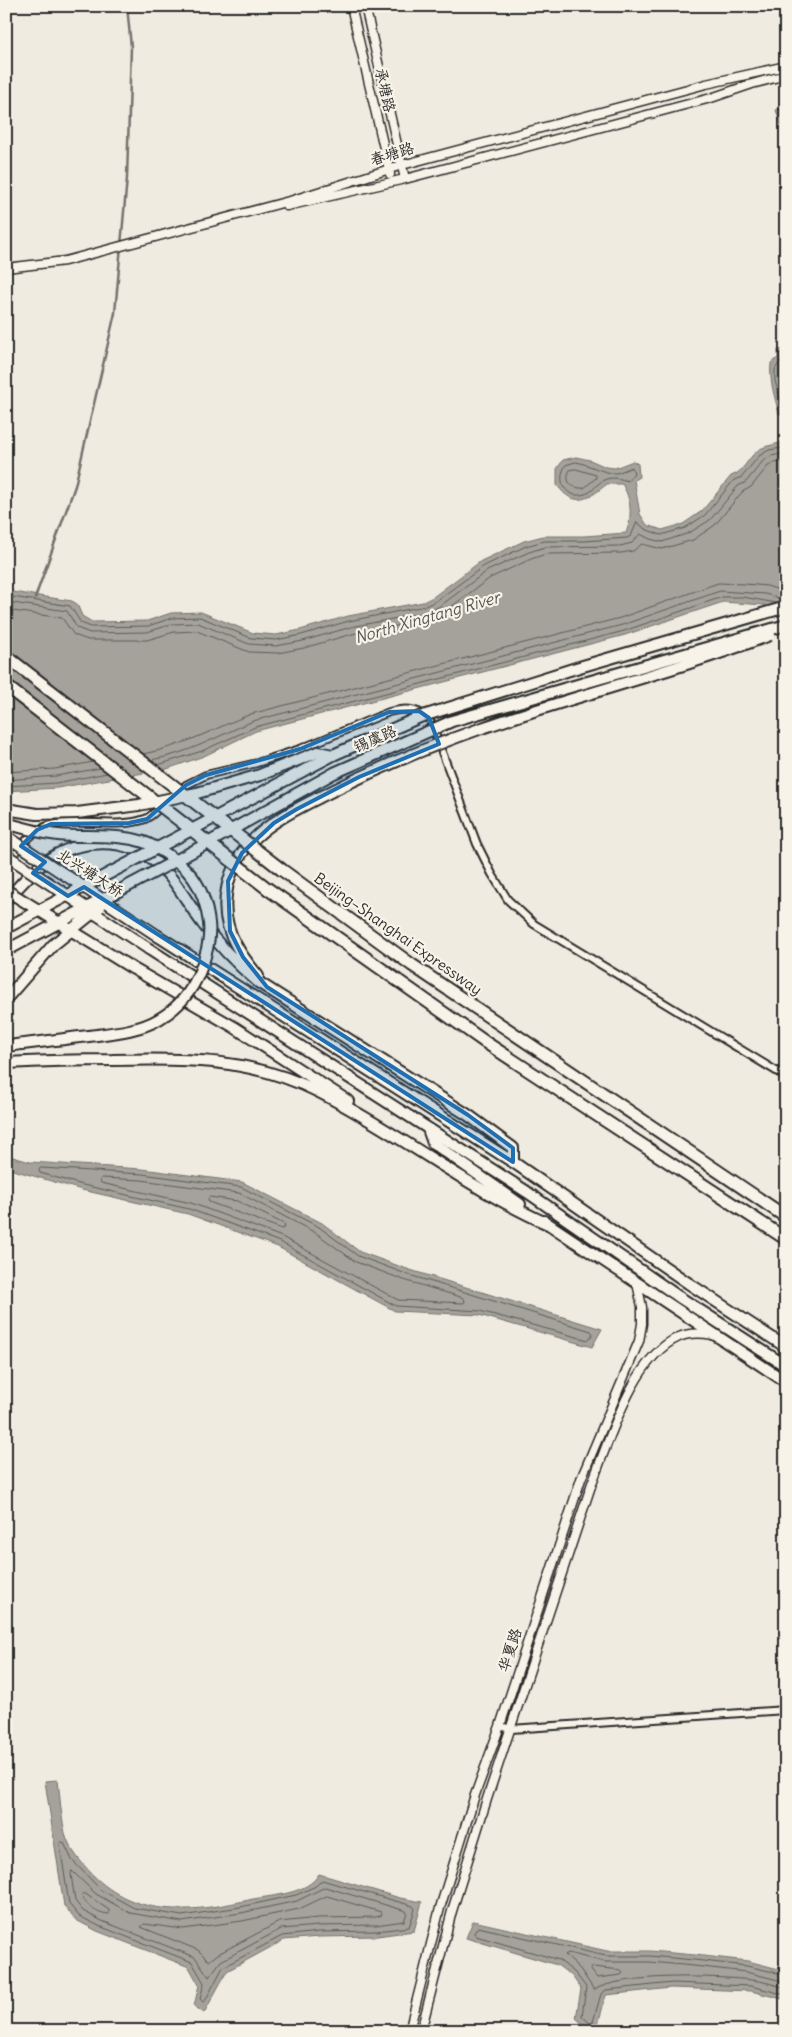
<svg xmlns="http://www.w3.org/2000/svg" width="792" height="2037" viewBox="0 0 792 2037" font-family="Delius,'LXGW WenKai TC',sans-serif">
<rect width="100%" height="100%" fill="#efebe0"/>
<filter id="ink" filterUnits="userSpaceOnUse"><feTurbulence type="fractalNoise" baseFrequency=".02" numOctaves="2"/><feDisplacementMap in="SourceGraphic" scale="10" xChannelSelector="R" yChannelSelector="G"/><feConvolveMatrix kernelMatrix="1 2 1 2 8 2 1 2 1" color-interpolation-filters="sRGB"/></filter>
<g filter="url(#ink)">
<path fill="#a4a29a" stroke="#74726e" d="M 786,106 L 786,140 L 776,110 Z
M 786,349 L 786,414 L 779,414 C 775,397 769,382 771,363 L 778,358 L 778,350 Z
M 786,439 L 786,612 L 764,605 L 723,602 L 625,635 L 256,731 L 204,756 L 167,769 L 57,788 L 6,791 L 6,591 L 72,601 L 77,604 L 82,616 L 92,622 L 147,621 L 171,613 L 201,612 L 253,633 L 276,635 L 300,630 L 348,616 L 423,602 L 433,597 L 481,561 L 524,541 L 543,536 L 584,536 L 626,533 C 632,517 632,500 622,484 L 607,484 C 589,499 574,509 557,485 L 557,469 L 563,460 L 576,457 L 590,460 L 606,467 L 615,468 L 633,461 L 638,464 L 639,477 L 634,480 L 640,514 L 647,525 L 662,530 L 683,524 L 702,511 L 731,476 C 744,472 747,459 757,451 C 766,444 778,446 786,439 Z
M 6,1155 L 30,1162 L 142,1169 L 242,1182 L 322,1223 L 360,1252 L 407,1269 L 602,1329 L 592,1347 L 479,1315 L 395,1311 L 278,1247 L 188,1214 L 82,1190 L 6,1168 Z
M 58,1780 C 60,1797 61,1816 65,1833 C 70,1850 80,1861 92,1874 C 137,1920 196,1912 253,1899 C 275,1895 307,1894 319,1874 L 400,1898 L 422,1902 L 414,1931 L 377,1936 L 319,1937 L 284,1940 L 227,1971 L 204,2013 L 194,2006 L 199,1985 L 189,1967 L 97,1931 L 76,1920 L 64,1906 L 45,1781 Z
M 473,1921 L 607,1951 L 650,1951 L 695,1955 L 748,1961 L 786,1971 L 786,2000 L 751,1991 L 671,1988 L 606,1995 L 597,2028 L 587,2028 L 576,2018 L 581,1989 L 572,1976 L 557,1965 L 466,1938 Z"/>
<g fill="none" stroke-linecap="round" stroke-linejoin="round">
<path stroke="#5b5b57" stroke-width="1" d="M 786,354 L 775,369 L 775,381 L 783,408 L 786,409
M 576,462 C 589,464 604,474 616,473 C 621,472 627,469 632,467 L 634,473 L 628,481 C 621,479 612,476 604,480 C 597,483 593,492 585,494 C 566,500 555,480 566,465 Z
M 576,469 L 596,475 L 596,478 L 584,488 C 573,489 563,482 570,470 Z
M 6,596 L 70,606 L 81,623 L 91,627 L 148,626 L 172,618 L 200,617 L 251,638 L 276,640 L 301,635 L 349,621 L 425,606 L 436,601 L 484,566 L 526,546 L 544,541 L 584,541 L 627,538 L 631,536 L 637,522 L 645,529 L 661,535 L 685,528 L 705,515 L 734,480 L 742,477 L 759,456 L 769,450 L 782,448 L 786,446
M 6,602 L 67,611 L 77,628 L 90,633 L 147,632 L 173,624 L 198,623 L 249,644 L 276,646 L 303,641 L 351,627 L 428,612 L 440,606 L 487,571 L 529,552 L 545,547 L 620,546 L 632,543 L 640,534 L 650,539 L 662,542 L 689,533 L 710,520 L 738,486 L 746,482 L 763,461 L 771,456 L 786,453
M 6,610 L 62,618 L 74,635 L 88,640 L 147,640 L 174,632 L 197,631 L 249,652 L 278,653 L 304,648 L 352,634 L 429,620 L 444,612 L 490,578 L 531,559 L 546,554 L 621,553 L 633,551 L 642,544 L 662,549 L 693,540 L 715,525 L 742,492 L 751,487 L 768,466 L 774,463 L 786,461
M 143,754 C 182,747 215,728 251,714 L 620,618 L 718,583 L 745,584 L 767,586 L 786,592
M 151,760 C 188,754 220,735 253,721 L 622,625 L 720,591 L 765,594 L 786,600
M 158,765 L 202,751 L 255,727 L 624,631 L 722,597 L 743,597 L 776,603
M 6,772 L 55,769 L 93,762
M 6,780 L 56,776 L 101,768
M 6,786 L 56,783 L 107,773
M 41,1168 L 142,1174 L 241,1187 L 319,1227 L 358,1256 L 406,1274 L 591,1331 L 593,1334 L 588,1340 L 480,1311 L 396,1306 L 280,1242 L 189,1209 L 83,1185 L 40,1173 L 39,1170 Z
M 102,1178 L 141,1180 L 239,1193 L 316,1233 L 356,1262 L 404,1280 L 464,1298 L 465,1302 L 463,1303 L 398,1300 L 282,1237 L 191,1203 L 101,1183 L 100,1180 Z
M 210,1197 L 237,1201 L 284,1224 L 285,1227 L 282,1229 L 209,1202 L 208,1199 Z
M 62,1842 L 64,1843 L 72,1860 L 101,1890 L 134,1908 L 182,1916 L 240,1907 L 296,1895 L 316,1886 L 322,1880 L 413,1906 L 415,1909 L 409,1927 L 377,1931 L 319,1932 L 282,1936 L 223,1967 L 205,2001 L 203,2002 L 200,1999 L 204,1983 L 192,1962 L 99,1926 L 79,1916 L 69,1904 L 60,1845 Z
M 72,1871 L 96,1894 L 130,1913 L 182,1922 L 241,1913 L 297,1901 L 325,1887 L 406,1911 L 407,1913 L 404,1921 L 376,1925 L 318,1926 L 281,1929 L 221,1961 L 209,1977 L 195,1957 L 102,1921 L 83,1911 L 75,1901 L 71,1874 Z
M 84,1893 L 109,1910 L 109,1914 C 100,1914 83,1905 82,1895 Z
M 327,1896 L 381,1912 L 382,1915 L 376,1917 L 318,1918 L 279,1922 L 218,1954 L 209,1961 L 198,1950 L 141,1927 L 144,1924 L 183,1929 L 242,1921 L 299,1909 Z
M 593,1967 L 621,1970 L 623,1973 L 621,1975 L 597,1978 L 591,1970 Z
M 786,1975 L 747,1966 L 694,1960 L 650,1956 L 606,1956 L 478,1927 L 474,1933 L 476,1936 L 559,1960 L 575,1973 L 586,1987 L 582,2016 L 590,2023 L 593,2022 L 601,1994 L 606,1990 L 672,1983 L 751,1986 L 786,1995
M 786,1982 L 746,1972 L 694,1966 L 650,1962 L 605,1962 L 568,1953 L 565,1955 L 580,1969 L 594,1990 C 622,1973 717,1976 752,1980 C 763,1981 775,1985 786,1988"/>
<path stroke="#74726e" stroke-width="2.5" d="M 35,598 L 75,486 L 115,313 L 127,178 L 131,47 L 127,6"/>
<g stroke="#2b2b2b" stroke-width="10">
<path id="minor" d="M 779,6 L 786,18
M 178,792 L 186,785 L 206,775 L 257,763 L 300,749 L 389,712 C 406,708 414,708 429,718 L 477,844 L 492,874 L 508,900 L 534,924 L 786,1077
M 6,867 C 15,854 23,841 36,832 C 61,813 114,831 145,819 C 151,817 157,810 163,805
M 500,1726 L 511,1729 L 786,1710"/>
</g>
<g stroke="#2b2b2b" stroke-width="11">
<path id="tertiary" d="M 351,6 L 390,174
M 365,6 L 405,179
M 287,206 L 405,179 L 711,98 L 752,84 L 786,75
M 6,268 L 65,261 L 293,200 L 402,165 L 706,84 L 786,66
M 409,2031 L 440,1908 L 475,1795 L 500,1726 L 581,1479 L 639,1341 L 642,1324 L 642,1307 L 637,1283
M 421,2031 L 452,1911 L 487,1799 L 592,1483 C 610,1439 633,1357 679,1337 C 690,1332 702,1333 713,1335"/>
</g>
<g stroke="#2b2b2b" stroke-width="14">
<path id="primary" d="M 6,900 C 20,886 34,868 51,858 C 82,839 125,837 154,861 C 175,877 187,903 203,924 C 219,946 237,964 258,982 L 468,1115 L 513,1148 L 513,1162
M 258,976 C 250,966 242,957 236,945 C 215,908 227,864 256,837 C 274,820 297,809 318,798"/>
</g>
<g stroke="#2b2b2b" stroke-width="14">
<path id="trunk" d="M 158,936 L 513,1162 L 688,1283 L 786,1347
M 149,949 L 527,1192 L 679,1297 L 786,1366
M 132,968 L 234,1027 L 348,1101
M 6,1063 C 42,1061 77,1060 112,1060 C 185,1058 252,1058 319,1092 C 398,1132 467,1188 548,1224
M 428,1129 L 433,1143 L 520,1204
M 544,1221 L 786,1382"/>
</g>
<g stroke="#2b2b2b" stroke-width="15">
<path id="motorway" d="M 282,870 L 412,965 L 786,1217
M 268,889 L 485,1042 L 786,1239"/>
</g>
<use href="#minor" stroke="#f7f3e8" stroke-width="6"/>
<use href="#tertiary" stroke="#f7f3e8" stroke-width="8"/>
<use href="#primary" stroke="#f7f3e8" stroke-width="10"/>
<use href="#trunk" stroke="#f7f3e8" stroke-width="10"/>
<use href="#motorway" stroke="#f7f3e8" stroke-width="11"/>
<g stroke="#2b2b2b" stroke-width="14" stroke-linecap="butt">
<path id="primary-bridge" d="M 318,798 C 371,771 425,748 482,728 C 577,695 676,671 770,635
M 6,928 L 333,755 L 420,717 L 576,668 L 786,607
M 11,948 L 179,859 L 334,773 L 452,721 L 786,625
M 6,999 L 53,945 L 100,907"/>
</g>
<g stroke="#2b2b2b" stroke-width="14" stroke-linecap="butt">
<path id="trunk-bridge" d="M 6,809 L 37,814 L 77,813 L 139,805 L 197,793 L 260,775 L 318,752 L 333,755
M 6,823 C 23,828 40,833 58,835 C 87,838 130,832 155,847 C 189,866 204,884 209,923 C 211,940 206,956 200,971 C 192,991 178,1008 159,1019 C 139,1031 112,1033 89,1036 C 62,1039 34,1043 6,1046
M 6,836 L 158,936
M 6,855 L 149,949
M 6,890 L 132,968"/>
</g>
<g stroke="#2b2b2b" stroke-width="15" stroke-linecap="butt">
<path id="motorway-bridge" d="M 6,656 L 282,870
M 6,686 L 268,889"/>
</g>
<use href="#primary-bridge" stroke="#f7f3e8" stroke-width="10"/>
<use href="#trunk-bridge" stroke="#f7f3e8" stroke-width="10"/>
<use href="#motorway-bridge" stroke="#f7f3e8" stroke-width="11"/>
</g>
</g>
<path fill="#1f6fb2" fill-opacity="0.2" stroke="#1f6fb2" stroke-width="4" stroke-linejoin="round" d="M 419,711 L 429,718 L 439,744 L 359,777 L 297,809 L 274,823 L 242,853 L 228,881 L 230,931 L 243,957 L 267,987 L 468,1115 L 513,1148 L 513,1162 L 84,887 L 68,896 L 33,873 L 45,862 L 21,846 L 37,830 L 51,824 L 129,823 L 147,819 L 186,785 L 206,775 L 300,749 L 389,712 Z"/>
<g text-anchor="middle" stroke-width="4.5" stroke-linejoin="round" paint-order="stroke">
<g font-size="15" fill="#2b2b2b" stroke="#f7f3e8">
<text transform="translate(385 90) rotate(77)" y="5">承塘路</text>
<text transform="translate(392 154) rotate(-17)" y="5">春塘路</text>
<text transform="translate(375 739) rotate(-24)" y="5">锡虞路</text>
<text transform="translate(90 873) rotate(33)" y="5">北兴塘大桥</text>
<text transform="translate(398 934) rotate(35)" y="5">Beijing–Shanghai Expressway</text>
<text transform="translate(510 1650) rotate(-72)" y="5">华夏路</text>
</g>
<g font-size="16" font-style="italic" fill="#555552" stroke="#f7f3e8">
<text transform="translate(427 617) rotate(-16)" y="6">North Xingtang River</text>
</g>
</g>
<rect width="792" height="2037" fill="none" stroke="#f7f3e8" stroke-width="25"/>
<rect x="12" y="12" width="767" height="2012" fill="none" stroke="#2b2b2b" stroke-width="2" filter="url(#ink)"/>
</svg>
